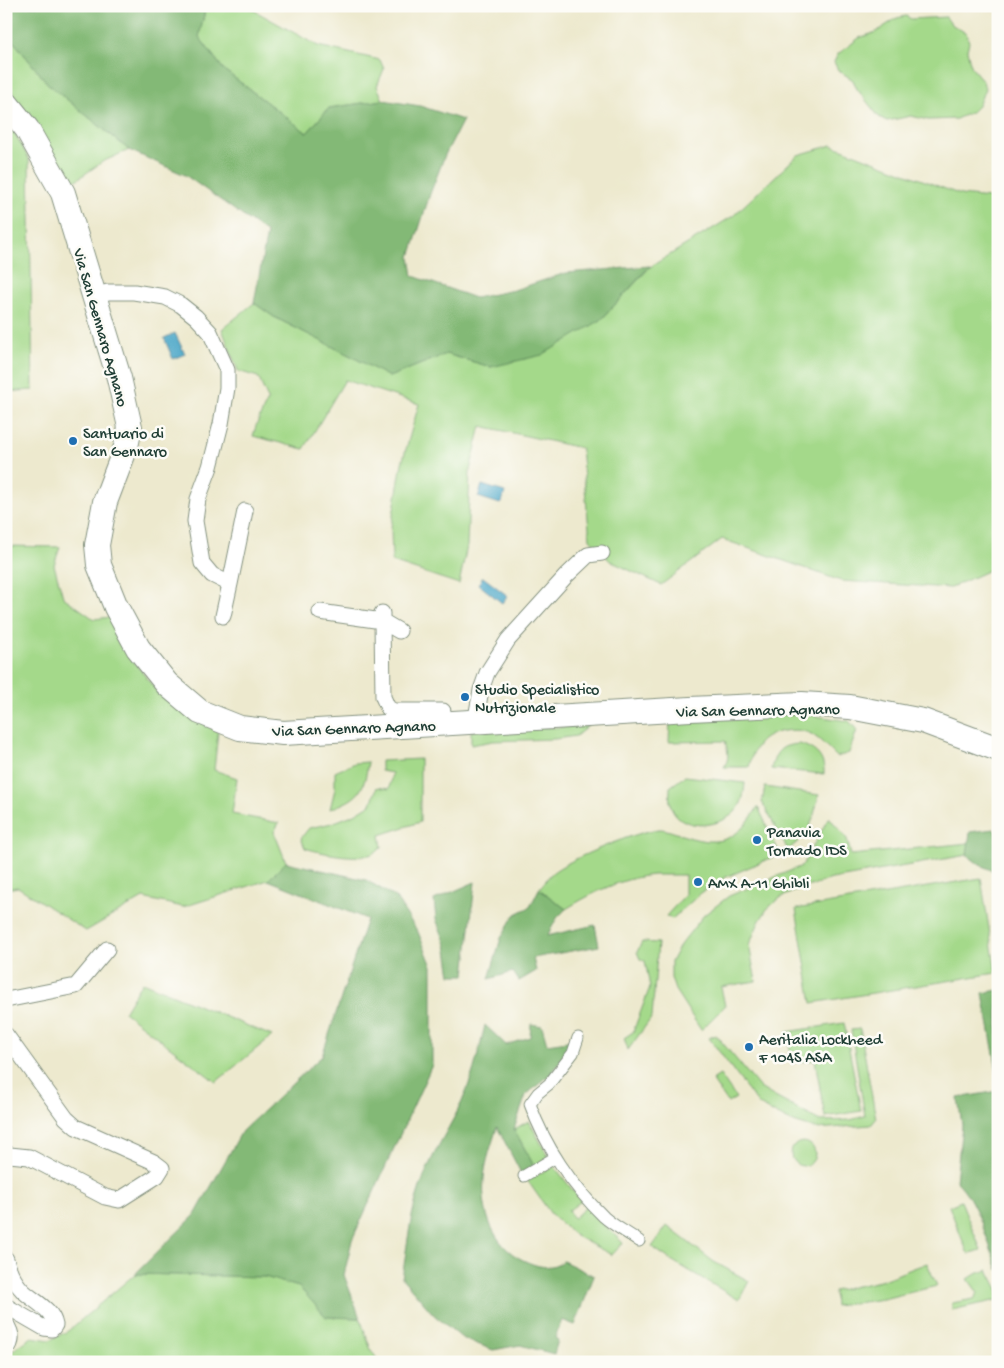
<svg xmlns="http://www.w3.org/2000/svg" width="1004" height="1368" viewBox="0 0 1004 1368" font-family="'Gochi Hand',sans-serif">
<rect width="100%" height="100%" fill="#fdfcf7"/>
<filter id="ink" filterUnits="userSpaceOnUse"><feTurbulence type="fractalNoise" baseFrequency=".02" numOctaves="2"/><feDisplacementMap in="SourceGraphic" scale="10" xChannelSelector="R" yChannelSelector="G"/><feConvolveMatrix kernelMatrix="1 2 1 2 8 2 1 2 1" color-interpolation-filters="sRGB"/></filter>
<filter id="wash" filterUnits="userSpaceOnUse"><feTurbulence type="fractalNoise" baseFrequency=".0096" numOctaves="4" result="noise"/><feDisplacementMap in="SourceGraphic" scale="20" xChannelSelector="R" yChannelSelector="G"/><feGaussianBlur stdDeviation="1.12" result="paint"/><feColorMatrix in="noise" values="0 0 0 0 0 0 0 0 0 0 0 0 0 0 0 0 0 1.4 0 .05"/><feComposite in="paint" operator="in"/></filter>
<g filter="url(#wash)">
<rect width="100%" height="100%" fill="#ede9ce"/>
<path fill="#a4d98a" stroke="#628b5f" d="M 206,6 L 246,6 L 318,46 L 380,60 L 384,69 L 377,86 L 383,100 L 329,108 L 307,133 L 224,70 L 199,37 Z
M 906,16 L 911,19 L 946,17 L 951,24 L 966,33 L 969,42 L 967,50 L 969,59 L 972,68 L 983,81 L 985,89 L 978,106 L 972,112 L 956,119 L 928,120 L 911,116 L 887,121 L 879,117 L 857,89 L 853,80 L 838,70 L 834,62 L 838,54 L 859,38 L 876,32 L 897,18 Z
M 6,32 L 48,84 L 129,150 L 102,162 L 72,183 L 6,90 Z
M 6,117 L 29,159 L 33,390 L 6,392 Z
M 832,145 L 961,195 L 998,199 L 998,566 L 950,588 L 841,581 L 722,539 L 661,585 L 610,561 L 590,539 L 581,448 L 481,426 L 470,470 L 467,546 L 459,584 L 392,562 L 391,527 L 402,463 L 419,404 L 345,380 L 304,449 L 253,436 L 256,426 L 268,399 L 258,377 L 238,371 L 222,329 L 254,303 L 274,317 L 351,356 L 389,377 L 446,354 L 491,367 L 601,320 L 650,267 L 733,216 L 798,155 Z
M 6,546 L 60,547 L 54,565 L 63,597 L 94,619 L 111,617 L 118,642 L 162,697 L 218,732 L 214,770 L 237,778 L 232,814 L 279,823 L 274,832 L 286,862 L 268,880 L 183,907 L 143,898 L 86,931 L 18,887 L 6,889 Z
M 802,714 L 849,721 L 857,730 L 849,753 L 837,757 C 829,749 822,741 813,735 C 798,726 769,730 758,745 C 753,751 751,759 749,767 L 724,767 C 730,758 728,751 725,741 L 669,742 L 670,722 L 763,715 Z
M 588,726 L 576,736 L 555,739 L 493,741 L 471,745 L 471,731 Z
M 800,744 C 815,749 825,757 824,774 L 771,769 C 776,751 780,745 800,744 Z
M 420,759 L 420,822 L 380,835 L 382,847 C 379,849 376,852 372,854 C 357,860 320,853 305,848 L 301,838 L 309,828 L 332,823 L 355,814 L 371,804 L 377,787 L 389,789 L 392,773 L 381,771 L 381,761 Z
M 368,762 C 364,793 359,798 330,809 L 335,789 L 335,772 L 355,763 Z
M 685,776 L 745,783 C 744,793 743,804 735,812 C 718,829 677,832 670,803 C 669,798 670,792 670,787 Z
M 765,787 L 819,795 L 813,818 L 807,834 L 788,850 L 762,802 Z
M 758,807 L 780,854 L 724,878 L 701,893 L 672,919 L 666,916 L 685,895 L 685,875 C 674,875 663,875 653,875 C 622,878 592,893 566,909 L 539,889 C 543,884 547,879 551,874 C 566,860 640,830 660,829 C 667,829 678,834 685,836 C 722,848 738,839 758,807 Z
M 829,817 L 847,839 L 851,855 L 969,843 L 967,855 L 832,879 L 797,890 L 780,898 L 767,909 L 759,922 L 749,945 L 756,981 L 721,987 L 725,1006 L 701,1030 L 675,990 L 671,978 L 671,962 L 680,945 L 704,915 L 729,896 L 802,866 Z
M 981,878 L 996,973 L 812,1003 L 796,909 Z
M 642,942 L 658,943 L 652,1017 L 628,1050 L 624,1038 L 633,1032 L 650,987 L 645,961 L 640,959 L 637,952 Z
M 142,982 L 272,1036 L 216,1082 L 124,1012 Z
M 844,1023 L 861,1111 L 825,1117 L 815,1060 L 792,1063 L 787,1032 Z
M 860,1029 L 876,1119 L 871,1125 L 816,1129 L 787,1120 L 759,1105 L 709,1038 L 716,1035 L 760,1088 L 775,1097 L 820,1121 L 850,1120 L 865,1116 L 851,1030 Z
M 720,1075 L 736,1098 L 728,1103 L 712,1080 Z
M 529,1121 L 549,1158 L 534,1166 L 514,1129 Z
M791 1154a12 12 0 1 1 24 0a12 12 0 1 1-24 0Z
M 554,1166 L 581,1201 L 568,1211 L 574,1218 L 586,1207 L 623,1243 L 612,1255 L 574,1235 L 551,1214 L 527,1180 Z
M 961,1201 L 981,1250 L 968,1254 L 949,1206 Z
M 667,1226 L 714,1262 L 749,1281 L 739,1300 L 671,1260 L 652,1247 Z
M 927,1263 L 937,1286 L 883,1299 L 835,1306 L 834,1291 L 880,1281 Z
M 988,1270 L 998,1289 L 998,1300 L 952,1310 L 952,1303 L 974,1299 L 978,1293 L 968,1279 L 976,1274 Z
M 135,1274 L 265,1277 L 299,1287 L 327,1317 L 360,1318 L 371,1350 L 379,1362 L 6,1362 L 6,1355 L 32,1337 L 50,1340 L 68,1331 Z"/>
<path fill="#83b976" stroke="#517b55" d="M 6,6 L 206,6 L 199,37 L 224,70 L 307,133 L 329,108 L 383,100 L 420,106 L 463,120 L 445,155 L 430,194 L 410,257 L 413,276 L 475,298 L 514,290 L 566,273 L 650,266 L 601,320 L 542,355 L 491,367 L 446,354 L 389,377 L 351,356 L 274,317 L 254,303 L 267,233 L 185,175 L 129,150 L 48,84 L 6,32 Z
M 994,829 L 998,837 L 998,873 L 980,865 L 967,855 L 970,832 Z
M 286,862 L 366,880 L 395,897 L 418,932 L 432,966 L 432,1065 L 352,1240 L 344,1275 L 360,1318 L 326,1317 L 299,1287 L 265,1277 L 135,1274 L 195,1215 L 242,1131 L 322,1056 L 367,919 L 268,880 Z
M 475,882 L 465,975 L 451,975 L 446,944 L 436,919 L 434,900 Z
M 539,889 L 566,909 L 557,918 L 547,936 L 595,925 L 599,946 L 533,958 L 536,971 L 519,981 L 513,972 L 489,979 L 501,938 L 514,915 L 530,907 Z
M 998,990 L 998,1076 L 983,993 Z
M 531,1024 L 542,1026 L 547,1044 L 574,1040 L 568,1051 L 552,1073 L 526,1095 L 514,1129 L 534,1166 L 521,1173 L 497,1127 C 492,1144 485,1162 484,1179 C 481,1211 493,1246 523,1260 C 538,1267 549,1270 563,1261 L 594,1276 L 575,1325 L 562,1320 L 555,1338 L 558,1340 L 554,1354 L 520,1345 L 493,1350 L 462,1338 L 434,1315 L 402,1278 C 408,1242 410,1209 425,1174 C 434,1152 446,1133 457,1112 C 471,1085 478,1055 485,1025 L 506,1045 L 530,1037 Z
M 998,1091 L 998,1270 C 989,1245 976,1198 956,1181 L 962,1125 L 958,1098 Z"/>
<path fill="#48a6c7" stroke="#34727e" d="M 175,333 L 185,354 L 173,359 L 164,338 Z
M 482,485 L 505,492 L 502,502 L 500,504 L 478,497 Z
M 483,577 L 508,596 L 502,603 L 478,584 Z"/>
</g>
<g filter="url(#ink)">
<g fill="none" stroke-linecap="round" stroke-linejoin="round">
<g stroke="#869381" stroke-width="13">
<path id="pedestrian" d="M 578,1038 L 573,1053 L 549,1084 L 538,1093 L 530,1104 C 545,1146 572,1186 604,1217 C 614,1226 628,1233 639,1241
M 524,1176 L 556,1157"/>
</g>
<g stroke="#869381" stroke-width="17">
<path id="minor" d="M 94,296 L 108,292 L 134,292 L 165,297 L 181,305 L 196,317 L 210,332 L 227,370 L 227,388 L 221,424 L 210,467 L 198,499 L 195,521 L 202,563 L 212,575 L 230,584 L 245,511
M 320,612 L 382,621 L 383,697 L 388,708 L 394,711 L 443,711 L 443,724
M 382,613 L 382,621 L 399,631
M 223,616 L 230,584
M 475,723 L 481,690 L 487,673 L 508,640 L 566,576 L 588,555 L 602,553
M 6,1000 L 76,986 L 107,949
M 6,1035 L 66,1118 L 76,1127 L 154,1162 L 162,1168 L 157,1176 L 119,1200 L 105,1197 L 29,1157 L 10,1155 L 6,1157
M 6,1259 C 9,1271 15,1283 23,1291 C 35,1302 52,1309 55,1325 L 52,1329 L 44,1328 L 6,1306
M 6,1324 C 12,1333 14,1341 6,1350"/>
</g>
<g stroke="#869381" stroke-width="26">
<path id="primary" d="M 6,103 L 27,129 L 63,193 L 119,378 L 130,427 L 126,447 L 105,502 L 97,545 L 99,565 L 116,607 L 138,648 L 167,684 L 200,712 L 240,728 L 283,733 L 690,709 L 802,704 L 850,707 L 923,721 L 998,749"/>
</g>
<use href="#pedestrian" stroke="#fff" stroke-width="11"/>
<use href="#minor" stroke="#fff" stroke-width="15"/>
<use href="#primary" stroke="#fff" stroke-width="24"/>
</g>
</g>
<g fill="#1f6fb2" stroke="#fdfcf7" stroke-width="2">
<circle cx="73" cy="441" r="5"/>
<circle cx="465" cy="697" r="5"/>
<circle cx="757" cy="840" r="5"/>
<circle cx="698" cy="882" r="5"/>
<circle cx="749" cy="1047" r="5"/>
</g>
<g text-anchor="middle" stroke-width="5" stroke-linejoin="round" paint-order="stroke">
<g font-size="16" fill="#1f3d34" stroke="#fdfcf7">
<text transform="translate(102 327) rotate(74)" y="6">Via San Gennaro Agnano</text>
<text transform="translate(758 709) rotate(-1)" y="6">Via San Gennaro Agnano</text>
<text transform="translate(354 727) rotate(-2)" y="6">Via San Gennaro Agnano</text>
</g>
<g font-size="16" fill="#1f3d34" stroke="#fdfcf7" text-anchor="start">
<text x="83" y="438">Santuario di<tspan x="83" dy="18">San Gennaro</tspan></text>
<text x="475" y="694">Studio Specialistico<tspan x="475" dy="18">Nutrizionale</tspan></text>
<text x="767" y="837">Panavia<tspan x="767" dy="18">Tornado IDS</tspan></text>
<text x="708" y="888">AMX A-11 Ghibli</text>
<text x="759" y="1044">Aeritalia Lockheed<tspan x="759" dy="18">F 104S ASA</tspan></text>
</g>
</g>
<rect width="1004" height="1368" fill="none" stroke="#fdfcf7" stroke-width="25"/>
</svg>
